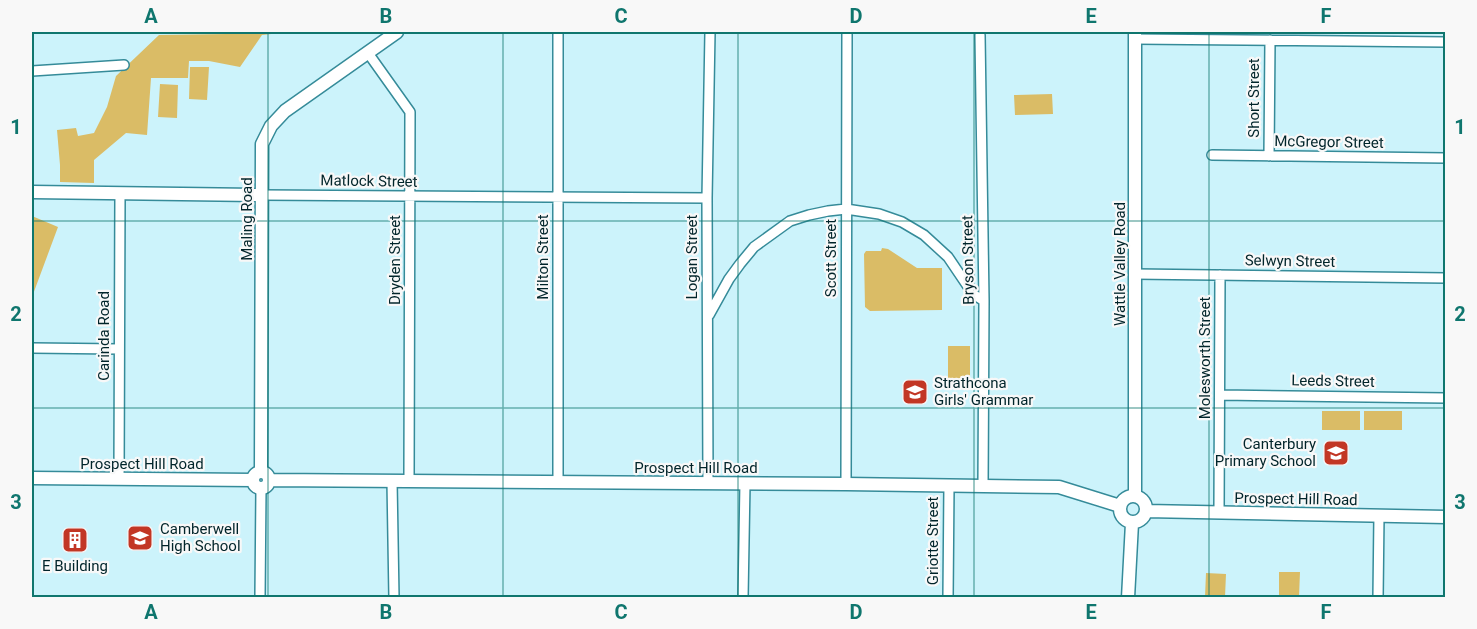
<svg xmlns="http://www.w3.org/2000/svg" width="1477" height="629" viewBox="0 0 1477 629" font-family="Roboto,sans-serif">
<rect width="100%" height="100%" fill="#ccf3fb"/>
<path fill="#dabc66" d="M 226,32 L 290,32 L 262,35 L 240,67 L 209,61 L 189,61 L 188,78 L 151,78 L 147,135 L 126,133 L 94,160 L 94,183 L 60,182 L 60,165 L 57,130 L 76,128 L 78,136 L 94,133 L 107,107 L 116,76 L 159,35 L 226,34 Z
M 190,67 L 209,67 L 207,100 L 189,99 Z
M 160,84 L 178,85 L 177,118 L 158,117 Z
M 1052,94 L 1053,114 L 1015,115 L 1014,95 Z
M 32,216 L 58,227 L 32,297 Z
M 882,248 L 888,249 L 917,268 L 942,268 L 942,310 L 870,311 L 865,307 L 864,254 L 866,251 L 881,251 Z
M 948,346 L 970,346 L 970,387 L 948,387 Z
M 1322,411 L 1360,411 L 1360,430 L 1322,430 Z
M 1364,411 L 1402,411 L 1402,430 L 1364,430 Z
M 1279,572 L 1300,572 L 1299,597 L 1279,597 Z
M 1206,573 L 1226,574 L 1225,597 L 1205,597 Z"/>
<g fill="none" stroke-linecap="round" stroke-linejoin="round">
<g stroke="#358b99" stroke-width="12">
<path id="minor" d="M 558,32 L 558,482
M 980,35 L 984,301 L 983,486
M 1135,39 L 1446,42
M 368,53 L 410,112 L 409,481
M 32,71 L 124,65
M 1212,155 L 1446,158
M 1269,156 L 1270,40
M 262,195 L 707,198
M 1135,274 L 1446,278
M 709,315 L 729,279 L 740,264 L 754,247 L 790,221 L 809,215 L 828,211 L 846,209 L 879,214 L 902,222 L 924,235 L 948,257 L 973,294 L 984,301
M 32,348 L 119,349
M 1220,395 L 1446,398
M 119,479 L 120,193
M 392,481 L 394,598
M 708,483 L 707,198 L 710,32
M 846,484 L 847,32
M 1219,513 L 1220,275
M 260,598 L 261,488
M 743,598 L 745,483
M 948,598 L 949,485
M 1378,598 L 1379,515"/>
</g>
<g stroke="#358b99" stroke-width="15">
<path id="tertiary" d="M 1135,32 L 1135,496
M 32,192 L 262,195
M 261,471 L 262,144 L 271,126 L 285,111 L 397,32
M253 480a8 8 0 1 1 16 0a8 8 0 1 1-16 0Z
M 32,478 L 253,480
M 269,480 L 846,484 L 1059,487 L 1120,506
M1120 509a13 13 0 1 1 26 0a13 13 0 1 1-26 0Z
M 1146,511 L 1446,517
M 1128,598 L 1132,523"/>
</g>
<use href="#minor" stroke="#fff" stroke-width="9"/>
<use href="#tertiary" stroke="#fff" stroke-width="12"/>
</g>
<path fill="none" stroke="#0f766e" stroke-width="1.5" stroke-opacity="0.55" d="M 268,32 L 268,598M 503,32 L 503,598M 738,32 L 738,598M 974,32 L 974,598M 1209,32 L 1209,598M 32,221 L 1446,221M 32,408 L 1446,408"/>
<defs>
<g id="school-square" transform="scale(1.35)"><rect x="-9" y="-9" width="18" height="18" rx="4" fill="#c23624" stroke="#f8f8f8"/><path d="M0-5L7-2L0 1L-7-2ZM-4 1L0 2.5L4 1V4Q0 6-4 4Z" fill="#fff"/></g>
<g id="building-square" transform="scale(1.35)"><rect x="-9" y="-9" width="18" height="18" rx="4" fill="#c23624" stroke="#f8f8f8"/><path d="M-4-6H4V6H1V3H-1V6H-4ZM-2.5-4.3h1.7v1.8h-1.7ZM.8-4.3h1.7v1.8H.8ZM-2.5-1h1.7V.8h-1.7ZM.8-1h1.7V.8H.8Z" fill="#fff"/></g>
</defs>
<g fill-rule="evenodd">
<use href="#school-square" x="915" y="392"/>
<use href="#school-square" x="1336" y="453"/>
<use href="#school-square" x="140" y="538"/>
<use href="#building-square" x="75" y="540"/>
</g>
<g text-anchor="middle" stroke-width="4.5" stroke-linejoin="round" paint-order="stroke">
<g font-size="15" fill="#00242a" stroke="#f8f8f8">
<text transform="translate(1254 98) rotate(-90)" y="5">Short Street</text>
<text transform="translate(1329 142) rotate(1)" y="5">McGregor Street</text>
<text transform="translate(369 181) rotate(1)" y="5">Matlock Street</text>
<text transform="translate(247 219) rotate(-90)" y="5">Maling Road</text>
<text transform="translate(543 257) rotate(-90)" y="5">Milton Street</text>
<text transform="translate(692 257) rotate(-90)" y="5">Logan Street</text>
<text transform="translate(831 258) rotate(-90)" y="5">Scott Street</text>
<text transform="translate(395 260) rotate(-90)" y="5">Dryden Street</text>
<text transform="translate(968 260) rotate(-91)" y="5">Bryson Street</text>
<text transform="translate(1290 261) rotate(1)" y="5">Selwyn Street</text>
<text transform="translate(1120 264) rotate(-90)" y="5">Wattle Valley Road</text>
<text transform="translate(104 336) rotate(-90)" y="5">Carinda Road</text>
<text transform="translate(1205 358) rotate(-90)" y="5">Molesworth Street</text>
<text transform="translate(1333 381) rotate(1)" y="5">Leeds Street</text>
<text x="142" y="469">Prospect Hill Road</text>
<text x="696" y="473">Prospect Hill Road</text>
<text transform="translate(1296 499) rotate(1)" y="5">Prospect Hill Road</text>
<text transform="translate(933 541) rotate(-90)" y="5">Griotte Street</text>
</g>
<g font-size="15" fill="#00242a" stroke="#f8f8f8" text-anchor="start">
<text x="934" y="388">Strathcona<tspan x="934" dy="17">Girls' Grammar</tspan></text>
<text x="1316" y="449" text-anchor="end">Canterbury<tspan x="1316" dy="17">Primary School</tspan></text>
<text x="160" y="534">Camberwell<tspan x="160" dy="17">High School</tspan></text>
<text x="75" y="571" text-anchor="middle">E Building</text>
</g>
</g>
<rect width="1477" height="629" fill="none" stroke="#f8f8f8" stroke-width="66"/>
<rect x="33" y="33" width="1411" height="563" fill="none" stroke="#0f766e" stroke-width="2"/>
<g font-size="20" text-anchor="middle" font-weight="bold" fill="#0f766e">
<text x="151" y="23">A</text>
<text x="386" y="23">B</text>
<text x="621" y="23">C</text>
<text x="856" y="23">D</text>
<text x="1091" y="23">E</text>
<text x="1326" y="23">F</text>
<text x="16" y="134">1</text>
<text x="1460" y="134">1</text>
<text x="16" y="321">2</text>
<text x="1460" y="321">2</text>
<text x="16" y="509">3</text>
<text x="1460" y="509">3</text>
<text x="151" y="619">A</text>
<text x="386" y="619">B</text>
<text x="621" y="619">C</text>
<text x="856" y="619">D</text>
<text x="1091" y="619">E</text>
<text x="1326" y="619">F</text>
</g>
</svg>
